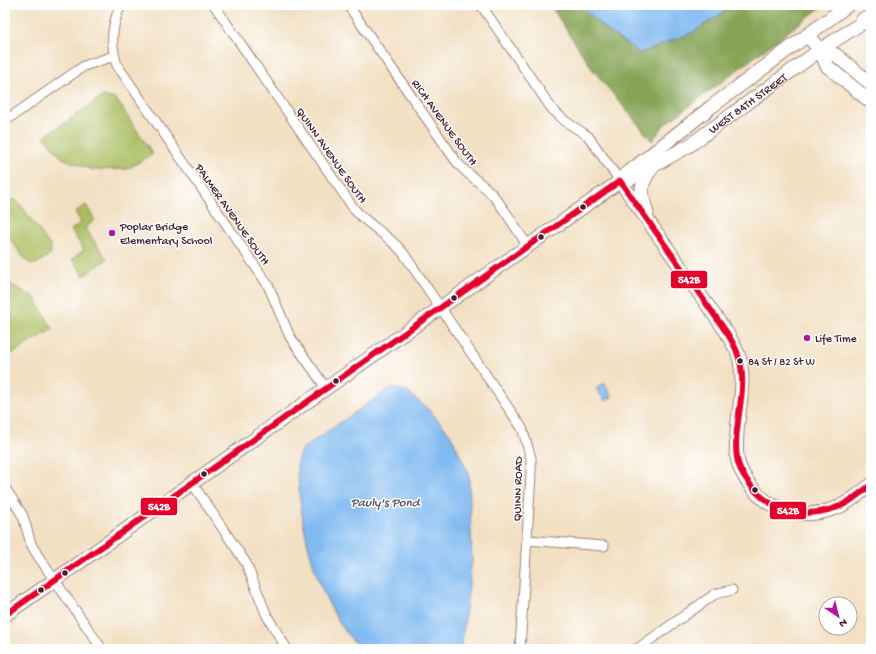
<svg xmlns="http://www.w3.org/2000/svg" width="876" height="654" viewBox="0 0 876 654" font-family="'Gochi Hand',sans-serif">
<rect width="100%" height="100%" fill="#fff"/>
<filter id="ink" filterUnits="userSpaceOnUse"><feTurbulence type="fractalNoise" baseFrequency=".025" numOctaves="2"/><feDisplacementMap in="SourceGraphic" scale="8" xChannelSelector="R" yChannelSelector="G"/><feConvolveMatrix kernelMatrix="1 2 1 2 8 2 1 2 1" color-interpolation-filters="sRGB"/></filter>
<filter id="wash" filterUnits="userSpaceOnUse"><feTurbulence type="fractalNoise" baseFrequency=".012" numOctaves="4" result="noise"/><feDisplacementMap in="SourceGraphic" scale="16" xChannelSelector="R" yChannelSelector="G"/><feGaussianBlur stdDeviation="0.9" result="paint"/><feColorMatrix in="noise" values="0 0 0 0 0 0 0 0 0 0 0 0 0 0 0 0 0 1.4 0 .05"/><feComposite in="paint" operator="in"/></filter>
<g filter="url(#wash)">
<rect width="100%" height="100%" fill="#f2e0c3"/>
<path fill="#aabd61" stroke="#7a6e46" d="M 103,96 L 116,99 L 153,154 L 127,169 L 92,170 L 62,158 L 44,137 Z
M 11,200 L 16,200 L 20,204 L 51,247 L 51,254 L 36,264 L 31,264 L 26,261 L 5,232 L 5,204 Z
M 86,205 L 95,220 L 85,228 L 107,259 L 84,276 L 72,259 L 84,250 L 71,230 L 81,222 L 75,212 Z
M 5,281 L 34,297 L 53,329 L 5,358 Z"/>
<path fill="#87a457" stroke="#686241" d="M 550,5 L 580,5 L 605,29 L 640,53 L 693,32 L 734,5 L 824,5 L 664,125 L 652,141 L 593,70 Z"/>
<path fill="#80baf1" stroke="#656c8e" d="M 580,5 L 734,5 L 693,32 L 640,53 L 605,29 Z
M 604,383 L 612,397 L 605,401 L 596,389 Z
M 392,387 L 409,393 L 430,411 L 450,434 L 469,474 L 472,561 L 461,649 L 360,649 C 321,608 304,545 299,490 C 298,476 294,461 302,449 Z"/>
</g>
<g filter="url(#ink)">
<g fill="none" stroke-linecap="round" stroke-linejoin="round">
<g stroke="#9e8077" stroke-width="11">
<path id="street" d="M 121,5 C 111,25 110,44 117,65 L 268,285 L 290,337 L 326,388
M 214,5 L 354,209 C 369,226 390,236 404,254 L 522,428 L 531,458 L 531,474 L 520,649
M 348,5 L 456,161 C 465,173 477,180 488,190 C 504,206 515,228 528,246
M 481,5 L 552,109 L 565,121 L 588,136 L 620,181
M 5,121 L 84,66 L 114,56
M 192,483 L 246,563 L 267,616 L 287,649
M 5,488 L 23,516 L 31,544 L 38,556 L 102,649
M 527,540 L 604,546
M 637,649 L 715,594 L 732,590"/>
</g>
<g stroke="#9e8077" stroke-width="15">
<g id="secondary">
<path d="M 807,35 L 820,50 L 827,66 L 871,102"/>
<path d="M 820,50 L 836,55 L 871,84"/>
<path d="M 624,176 L 711,107 L 848,5"/>
<path d="M 620,181 L 727,333 C 731,341 737,349 739,357 C 748,389 733,424 737,457 C 738,465 742,473 746,479 C 765,511 802,521 836,508 C 848,504 860,493 871,485"/>
<path d="M 647,213 C 641,192 638,186 652,168"/>
<path id="s1" d="M 5,615 L 620,181 L 630,179 L 690,145 L 820,50 L 871,17"/>
</g>
</g>
<g stroke="#9e8077" stroke-width="19">
<path id="highway" d="M 864,21 L 871,19"/>
</g>
<use href="#street" stroke="#fff" stroke-width="9"/>
<use href="#secondary" stroke="#fff" stroke-width="13"/>
<use href="#highway" stroke="#fff" stroke-width="17"/>
<g stroke="#fff" stroke-width="9">
<path id="bus-1" d="M 620,181 L 727,333 C 731,340 736,347 738,355 C 750,388 732,424 737,458 C 738,467 743,475 749,483 C 769,511 803,519 835,508 C 849,504 860,493 871,485
M 5,615 L 620,181"/>
</g>
<use href="#bus-1" stroke="#e4002b" stroke-width="6"/>
</g>
</g>
<g fill="#4a1f2b" stroke="#fff" stroke-width="1.5">
<circle cx="583" cy="207" r="3.5"/>
<circle cx="541" cy="237" r="3.5"/>
<circle cx="454" cy="298" r="3.5"/>
<circle cx="740" cy="361" r="3.5"/>
<circle cx="336" cy="381" r="3.5"/>
<circle cx="204" cy="474" r="3.5"/>
<circle cx="755" cy="490" r="3.5"/>
<circle cx="65" cy="573" r="3.5"/>
<circle cx="41" cy="590" r="3.5"/>
</g>
<g fill="#b5179e" stroke="#fff" stroke-width="1.5">
<circle cx="112" cy="233" r="4"/>
<circle cx="807" cy="338" r="4"/>
</g>
<g text-anchor="middle" stroke-width="3" stroke-linejoin="round" paint-order="stroke">
<g font-size="11" fill="#4a1f2b" stroke="#fff" text-anchor="start">
<text x="748" y="365">84 St / 82 St W</text>
</g>
<g font-size="12" fill="#4a1f2b" stroke="#fff">
<text dy="4" stroke="none"><textPath href="#s1" startOffset="903">WEST 84TH STREET</textPath></text>
<text transform="translate(445 122) rotate(54)" y="4">RICH AVENUE SOUTH</text>
<text transform="translate(332 155) rotate(55)" y="4">QUINN AVENUE SOUTH</text>
<text transform="translate(233 214) rotate(55)" y="4">PALMER AVENUE SOUTH</text>
<text transform="translate(517 489) rotate(-89)" y="4">QUINN ROAD</text>
</g>
<g font-size="12" fill="#4a1f2b" stroke="#fff" text-anchor="start">
<text x="120" y="230">Poplar Bridge<tspan x="120" dy="14">Elementary School</tspan></text>
<text x="815" y="342">Life Time</text>
</g>
<g font-size="13" font-style="italic" fill="#5d5570" stroke="#fff">
<text x="385" y="506">Pauly's Pond</text>
</g>
</g>
<g stroke="#fff" stroke-width="1.5">
<rect x="670" y="270" width="38" height="19" rx="4" fill="#e4002b"/>
<rect x="140" y="497" width="38" height="19" rx="4" fill="#e4002b"/>
<rect x="769" y="501" width="38" height="19" rx="4" fill="#e4002b"/>
</g>
<g font-size="11" text-anchor="middle" font-weight="bold" fill="#fff">
<text x="689" y="283">542B</text>
<text x="159" y="510">542B</text>
<text x="788" y="514">542B</text>
</g>
<rect width="876" height="654" fill="none" stroke="#fff" stroke-width="20"/>
<g transform="translate(838 616) rotate(145)"><circle r="19" fill="#ffffff" stroke="#b7a5aa"/>
<path d="M0-3L7 15L0 10L-7 15Z" fill="#b5179e"/>
<text y="-6" font-size="11" font-weight="bold" text-anchor="middle" fill="#4a1f2b">N</text>
</g>
</svg>
